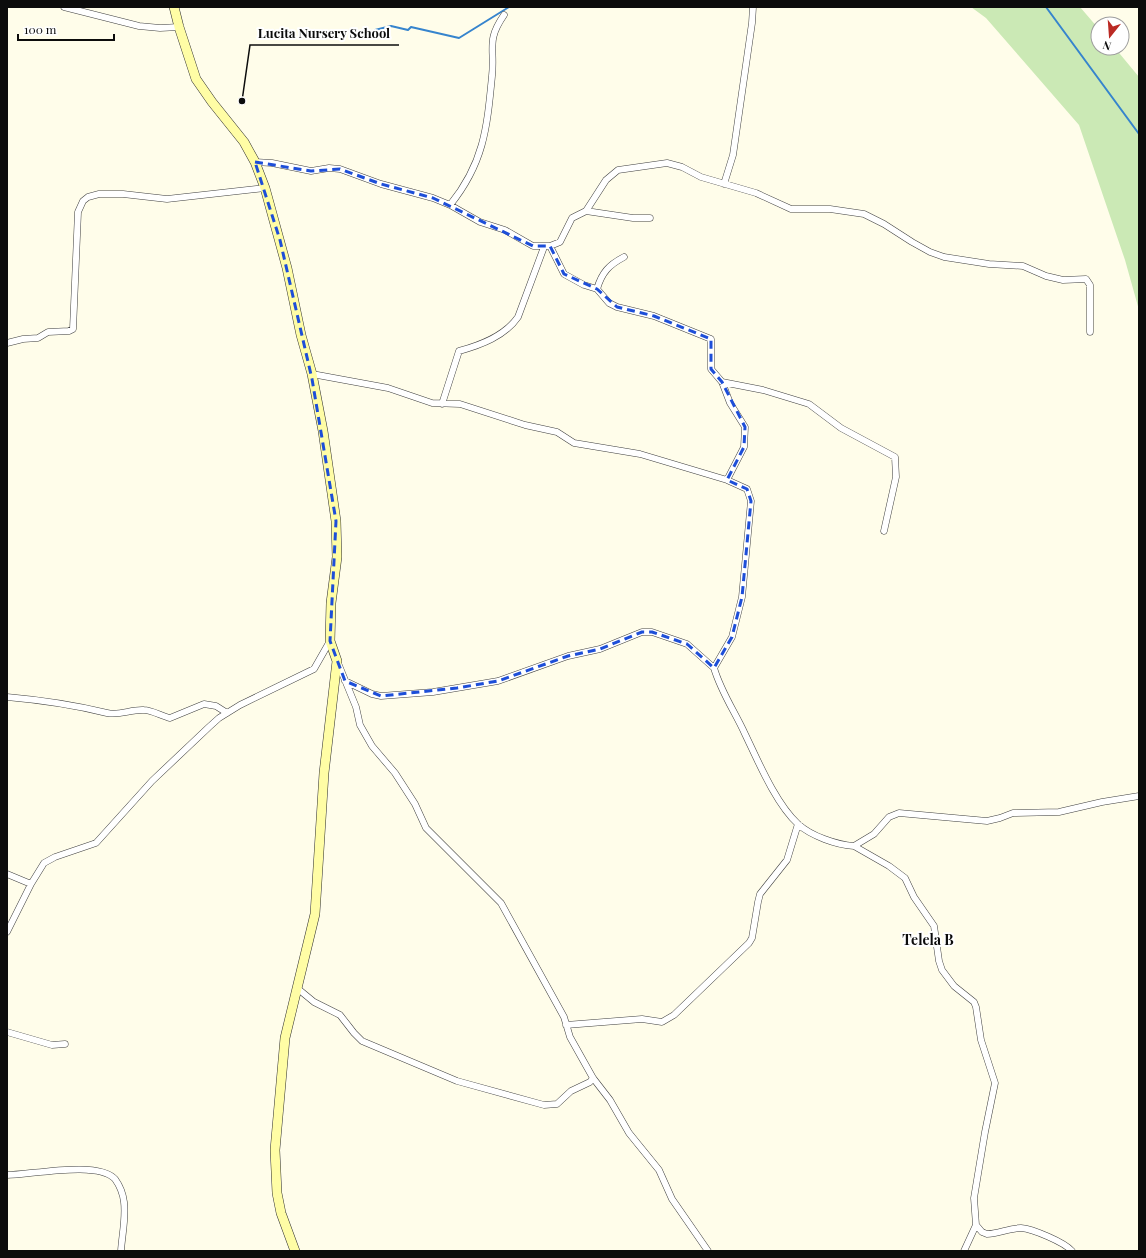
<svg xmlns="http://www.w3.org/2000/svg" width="1146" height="1258" viewBox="0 0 1146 1258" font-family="'Playfair Display',serif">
<rect width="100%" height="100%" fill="#fffdea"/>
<path fill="#cbe9b5" d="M 971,7 L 1080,7 L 1098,28 L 1098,48 L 1115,48 L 1139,77 L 1139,310 L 1125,260 L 1079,125 L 986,18 Z"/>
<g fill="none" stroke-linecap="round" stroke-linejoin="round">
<path stroke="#3684cd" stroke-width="2" d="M 1046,7 L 1139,134
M 375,30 L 391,26 L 408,30 L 411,27 L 459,38 L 509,7"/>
<g stroke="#3f3f3f" stroke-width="7">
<path id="street" d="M 64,7 L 139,26 L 160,28 L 179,27
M 255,162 L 272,163 L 311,171 L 329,168 L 340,169 L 381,184 L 433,198 L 450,205 L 480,222 L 505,230 L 533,246 L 550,246 L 560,242 L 572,218 L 586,211 L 606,180 L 618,170 L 667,163 L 682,167 L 701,177 L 756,193 L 791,209 L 830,209 L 864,214 L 884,224 L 912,242 L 930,252 L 944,257 L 989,264 L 1023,266 L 1046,276 L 1063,280 L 1086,279 L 1090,285 L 1090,332
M 724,184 L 733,155 L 752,23 L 753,7
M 450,205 C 484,163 487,128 492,76 C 495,48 486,41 504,15
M 586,211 L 633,218 L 650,218
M 550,246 L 564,274 L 584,285 L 597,289 L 609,303 L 617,307 L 654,316 L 711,339 L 711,369 L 722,382 L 730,403 L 745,427 L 744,447 L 727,480
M 597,289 C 602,272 609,265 624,257
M 7,343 L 23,339 L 38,338 L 48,332 L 69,331 L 73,329 L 78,212 L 83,201 L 88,197 L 99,194 L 123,194 L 167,199 L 265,188
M 312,374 L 388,388 L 432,403 L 460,404 L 525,425 L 557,432 L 574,443 L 640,454 L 727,480 L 747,489 L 751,501 L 742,597 L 732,637 L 714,668 C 721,692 735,712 745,734 C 758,761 776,804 798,824 C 811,836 837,845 854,846 L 874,834 L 889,817 L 899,813 L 987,821 L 1000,818 L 1013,813 L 1059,812 L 1102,802 L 1139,796
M 722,382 L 763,390 L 809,404 L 841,428 L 895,457 L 896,477 L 884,531
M 442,404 L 459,351 C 481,345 505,336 518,317 L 544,247
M 338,663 L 356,707 L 360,725 L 372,746 L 395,773 L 415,804 L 426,828 L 501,903 L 564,1017 L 570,1037 L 593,1078 L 610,1100 L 629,1133 L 659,1170 L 672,1199 L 708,1251
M 345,681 L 372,694 L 381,696 L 433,692 L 498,681 L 568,656 L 600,649 L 642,632 L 652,632 L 687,644 L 714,668
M 7,697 C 41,700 75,705 107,713 C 120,716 131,709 144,710 C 151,710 162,716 170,718 L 204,704 L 216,706 L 227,713
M 854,846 L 889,866 L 905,878 L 914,897 L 934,926 L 939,961 L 942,970 L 954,986 L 974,1002 L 976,1007 L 981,1040 L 995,1083 L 985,1132 L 974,1198 L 976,1225 L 964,1251
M 7,874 L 31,884
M 7,932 L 31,884 L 44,863 L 55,857 L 96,843 L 152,781 L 209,727 L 219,718 L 240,705 L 314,669 L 330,641
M 297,988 L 314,1002 L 340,1015 L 354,1033 L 362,1041 L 457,1081 L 544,1105 L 557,1104 L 571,1091 L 590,1082 L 593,1078
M 566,1025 L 642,1019 L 662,1022 L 674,1015 L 749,943 L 752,938 L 758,902 L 760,894 L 787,860 L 798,824
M 7,1032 L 52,1045 L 65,1044
M 7,1175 C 30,1175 98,1160 115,1179 C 120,1186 123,1194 124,1202 C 126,1218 122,1235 121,1251
M 976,1225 L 982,1232 L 987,1234 C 998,1234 1009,1228 1021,1228 C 1033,1229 1064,1242 1072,1251"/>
</g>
<g stroke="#2e2e2e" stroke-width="10">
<path id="secondary" d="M 174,7 L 179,27 L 196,79 L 212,102 L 244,142 L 255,162 L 265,188 L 287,268 L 301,335 L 312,374 L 323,431 L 336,521 L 337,557 L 331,603 L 330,641 L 337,661 L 324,773 L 315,914 L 285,1038 L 275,1150 L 277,1193 L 281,1213 L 295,1251"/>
</g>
<use href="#street" stroke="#fff" stroke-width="6"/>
<use href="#secondary" stroke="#fffda5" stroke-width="9"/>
</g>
<path fill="none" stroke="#1d4ed8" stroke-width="3" stroke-dasharray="8 5" stroke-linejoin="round" d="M 255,162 L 311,171 L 340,169 L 381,184 L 433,198 L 533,246 L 550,246 L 564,274 L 597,289 L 617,307 L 654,316 L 711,339 L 711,369 L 722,382 L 745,427 L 744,447 L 727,480 L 747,489 L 751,501 L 742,597 L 732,637 L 714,668 L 687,644 L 652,632 L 642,632 L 600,649 L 568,656 L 498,681 L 457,688 L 381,696 L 345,681 L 330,641 L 336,521 L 312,379 L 280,240 Z"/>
<g text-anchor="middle" stroke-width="4" stroke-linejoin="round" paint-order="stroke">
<g font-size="14" font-weight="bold" fill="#0c0c0c" stroke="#fff">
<text x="928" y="945">Telela B</text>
</g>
</g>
<path fill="none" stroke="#0c0c0c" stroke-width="1.5" d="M242 101L250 45H399"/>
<circle fill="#0c0c0c" stroke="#fff" stroke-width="1.5" cx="242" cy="101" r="4"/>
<g font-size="13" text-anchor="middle" font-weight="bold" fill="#0c0c0c" stroke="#fff" stroke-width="4" stroke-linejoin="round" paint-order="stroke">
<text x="324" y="38">Lucita Nursery School</text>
</g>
<rect width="1146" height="1258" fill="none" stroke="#0c0c0c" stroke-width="16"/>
<g transform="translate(1110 36) rotate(197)"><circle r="19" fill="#ffffff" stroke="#9e9e9e"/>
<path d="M0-3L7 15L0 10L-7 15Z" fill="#bb2a24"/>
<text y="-6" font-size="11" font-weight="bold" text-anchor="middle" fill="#0c0c0c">N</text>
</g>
<path d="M18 34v6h96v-6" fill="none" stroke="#0c0c0c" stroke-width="2"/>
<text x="24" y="34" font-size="12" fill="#0c0c0c" stroke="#ffffff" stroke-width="3" paint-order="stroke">100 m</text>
</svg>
